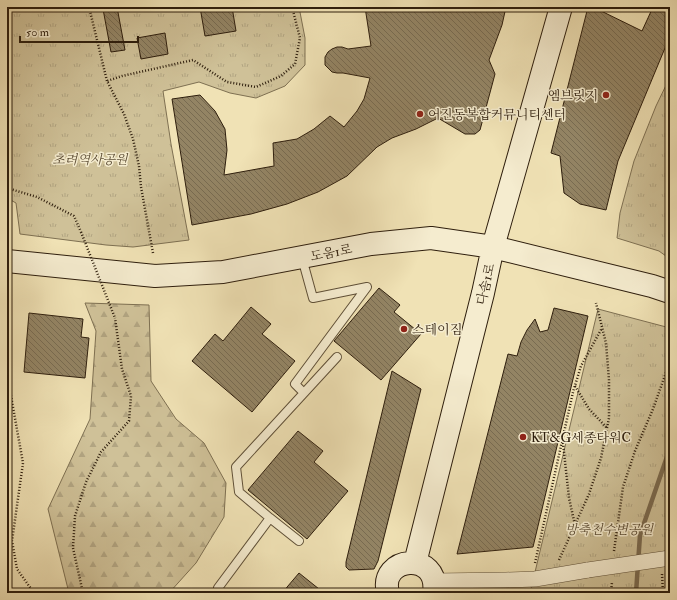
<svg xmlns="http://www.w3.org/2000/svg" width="677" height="600" viewBox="0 0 677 600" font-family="'IM FELL Double Pica','Noto Serif KR',serif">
<defs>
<pattern id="forest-firs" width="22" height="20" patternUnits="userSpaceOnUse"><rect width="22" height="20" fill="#cfc198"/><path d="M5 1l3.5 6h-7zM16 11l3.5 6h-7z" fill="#b2a582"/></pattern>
<pattern id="park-tufts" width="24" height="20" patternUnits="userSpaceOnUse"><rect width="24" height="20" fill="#cfc198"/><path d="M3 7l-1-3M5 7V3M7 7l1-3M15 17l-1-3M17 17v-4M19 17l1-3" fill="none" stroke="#b2a582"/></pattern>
<pattern id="building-back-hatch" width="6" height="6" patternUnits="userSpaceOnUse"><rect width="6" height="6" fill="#938464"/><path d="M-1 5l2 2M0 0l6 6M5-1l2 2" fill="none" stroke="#786b51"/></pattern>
</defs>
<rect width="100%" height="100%" fill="#f0e2b5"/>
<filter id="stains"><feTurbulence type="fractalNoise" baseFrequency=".005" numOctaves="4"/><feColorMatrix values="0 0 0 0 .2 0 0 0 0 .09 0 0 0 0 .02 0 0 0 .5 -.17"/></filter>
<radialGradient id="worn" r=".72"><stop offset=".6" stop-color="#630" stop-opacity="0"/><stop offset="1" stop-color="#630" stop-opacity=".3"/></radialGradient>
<path fill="url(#forest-firs)" stroke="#7e7052" d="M 85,303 L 149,305 L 151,381 L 176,419 L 204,443 L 226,483 L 224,517 L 196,563 L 169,593 L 69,593 L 48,509 L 90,419 L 96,331 Z"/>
<path fill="url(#park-tufts)" stroke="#7e7052" d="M 7,7 L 299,7 L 305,38 L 305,65 L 285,86 L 256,98 L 230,93 L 199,82 L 163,91 L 171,144 L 189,240 L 133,247 L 106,245 L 20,234 L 16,203 L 7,198 Z
M 670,77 L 670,259 L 659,251 L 617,238 L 620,213 L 634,161 L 656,106 Z
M 598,309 L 670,328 L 670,593 L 530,593 Z"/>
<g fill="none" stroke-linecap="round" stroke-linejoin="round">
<path stroke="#7b6b50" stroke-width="4.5" d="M 636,593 L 640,535 L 670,448"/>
</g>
<path fill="url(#building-back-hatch)" stroke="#2e1e0d" d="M 112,7 L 117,7 L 125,50 L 111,52 L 103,9 Z
M 200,7 L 232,7 L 236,31 L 205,36 Z
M 365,7 L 506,7 L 502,25 L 489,60 L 495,74 L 480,130 L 475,134 L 465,134 L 438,118 L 416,129 L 392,138 L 377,147 L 347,176 L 318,192 L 287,204 L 251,214 L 192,225 L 172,99 L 200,95 L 215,111 L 225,129 L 227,150 L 224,175 L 274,166 L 273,143 L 297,139 L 314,129 L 330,116 L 344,127 L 357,111 L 364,99 L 370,78 L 343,73 L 337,73 L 332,72 L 325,65 L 325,57 L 328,52 L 332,49 L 337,47 L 342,47 L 348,49 L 371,46 Z
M 588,7 L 597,7 L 597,9 L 642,31 L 653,7 L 670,7 L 670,36 L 618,161 L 606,210 L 580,204 L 564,193 L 560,156 L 551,153 Z
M 165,33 L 168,54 L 141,59 L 137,38 Z
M 379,288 L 400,305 L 394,312 L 421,334 L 381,380 L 334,341 Z
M 251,307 L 271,324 L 262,334 L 295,361 L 252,412 L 192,361 L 215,334 L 223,341 Z
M 554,308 L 588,316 L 533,547 L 457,554 L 508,354 L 517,356 L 521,342 L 527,330 L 535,319 L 540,332 L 548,330 Z
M 29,313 L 83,319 L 81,337 L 89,338 L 85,378 L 24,372 Z
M 392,371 L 421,389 L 378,561 L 374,569 L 349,570 L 346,567 L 346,562 Z
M 298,431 L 323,451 L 314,462 L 348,491 L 307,539 L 248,490 Z
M 299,573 L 319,589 L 315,593 L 282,593 Z"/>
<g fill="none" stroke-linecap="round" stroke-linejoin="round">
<g stroke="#5e4f37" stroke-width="10">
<path id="lane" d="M 302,258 L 313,298 L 367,287 L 295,384 L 304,393
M 270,518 L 299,541
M 221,593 L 218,588 L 270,518 L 239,492 L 236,467 L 337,357"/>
</g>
<g stroke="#5e4f37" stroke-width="16">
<path id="street" d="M 434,581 L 506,580 L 535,579 L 588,570"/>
</g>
<g stroke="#2e1e0d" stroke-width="24">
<path id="secondary" d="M 7,261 L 155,276 L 223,272 L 371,244 L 431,238 L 493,247 L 652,286 L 670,292
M 415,563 L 483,293 L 493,247 L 561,7
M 388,593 C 378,556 440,550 434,593"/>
</g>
<path stroke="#2e1e0d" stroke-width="2.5" stroke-dasharray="1 2" stroke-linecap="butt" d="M 89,7 L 107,81
M 7,188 L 37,197 L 74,216 L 81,232
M 153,253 L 141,187 L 139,166 L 133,139 L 124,114 L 107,81 L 122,76 L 193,60 L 227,82 L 256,87 L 281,76 L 295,64 L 300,38 L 292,7
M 575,386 L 589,409 L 607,428
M 7,387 L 11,396 L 23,463 L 12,541 L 17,569 L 34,593
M 563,443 L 569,498 L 575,525
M 7,542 L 12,541
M 667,543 L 670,529
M 614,551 L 623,487 L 635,451 L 653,409 L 668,367 L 670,357
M 559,560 L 589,494 L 601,458 L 609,418 L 609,380 L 606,343 L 596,303
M 535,563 L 573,392 L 581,366 L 602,328
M 662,574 L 663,593
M 83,593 L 73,548 L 75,516 L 86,482 L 101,452 L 129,421 L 131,396 L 122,369 L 115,318
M 611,593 L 612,582"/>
<use href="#lane" stroke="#f5eccf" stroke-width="8"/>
<use href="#street" stroke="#f5eccf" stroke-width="15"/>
<use href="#secondary" stroke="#f5eccf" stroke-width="22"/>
<g stroke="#5e4f37" stroke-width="16" stroke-linecap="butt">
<path id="street-bridge" d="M 588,570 L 670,558"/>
</g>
<path stroke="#2e1e0d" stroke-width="2.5" stroke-dasharray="1 2" stroke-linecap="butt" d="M 81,232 L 115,318"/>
<use href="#street-bridge" stroke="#f5eccf" stroke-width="15"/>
</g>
<g fill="#8f2418" stroke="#f5eccf" stroke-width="1.5">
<circle cx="606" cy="95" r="4"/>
<circle cx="420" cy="114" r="4"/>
<circle cx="404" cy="329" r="4"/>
<circle cx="523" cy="437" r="4"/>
</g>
<g text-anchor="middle" stroke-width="3" stroke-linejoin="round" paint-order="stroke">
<g font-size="13" fill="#2e1e0d" stroke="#f5eccf" text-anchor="start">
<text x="598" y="100" text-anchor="end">엠브릿지</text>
<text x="428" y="119">어진동복합커뮤니티센터</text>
<text x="412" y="334">스테이짐</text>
<text x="531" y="442">KT&amp;G세종타워C</text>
</g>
<g font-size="13" font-style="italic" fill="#5e4f37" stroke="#f5eccf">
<text x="90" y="164">초려역사공원</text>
<text x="609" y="534">방축천수변공원</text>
</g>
<g font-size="13" fill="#2e1e0d" stroke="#f5eccf">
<text transform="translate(331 252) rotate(-11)" y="5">도움1로</text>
<text transform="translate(485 284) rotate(-77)" y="5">다솜1로</text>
</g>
</g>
<rect width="677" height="600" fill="none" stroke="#f0e2b5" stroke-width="24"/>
<rect x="8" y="8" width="661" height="584" fill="none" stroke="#2e1e0d" stroke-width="2"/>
<rect x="12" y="12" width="653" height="576" fill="none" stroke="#2e1e0d"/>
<path d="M20 36v6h118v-6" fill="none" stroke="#2e1e0d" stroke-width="2"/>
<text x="26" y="36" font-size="12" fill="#2e1e0d" stroke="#f5eccf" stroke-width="3" paint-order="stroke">50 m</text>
<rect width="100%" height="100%" filter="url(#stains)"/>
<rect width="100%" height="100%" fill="url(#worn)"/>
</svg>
